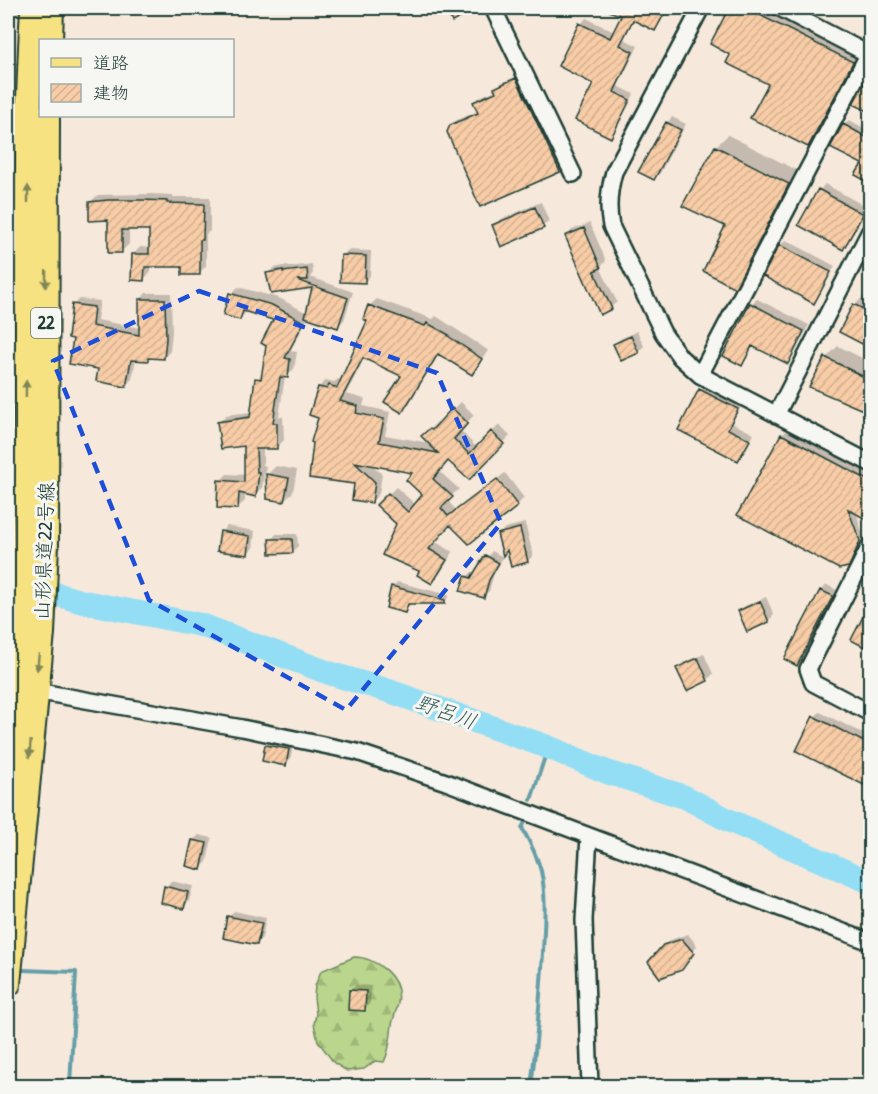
<svg xmlns="http://www.w3.org/2000/svg" width="878" height="1094" viewBox="0 0 878 1094" font-family="'Patrick Hand','Klee One',sans-serif">
<defs>
<pattern id="forest-firs" width="22" height="20" patternUnits="userSpaceOnUse" patternTransform="scale(1.5)"><rect width="22" height="20" fill="#bad58c"/><path d="M5 1l3.5 6h-7zM16 11l3.5 6h-7z" fill="#9fb879"/></pattern>
<pattern id="building-hatch" width="6" height="6" patternUnits="userSpaceOnUse" patternTransform="scale(1.5)"><rect width="6" height="6" fill="#f7cca6"/><path d="M-1 1l2-2M0 6l6-6M5 7l2-2" fill="none" stroke="#d3b090"/></pattern>
</defs>
<rect width="100%" height="100%" fill="#f6e9db"/>
<filter id="ink" filterUnits="userSpaceOnUse"><feTurbulence type="fractalNoise" baseFrequency=".0167" numOctaves="2"/><feDisplacementMap in="SourceGraphic" scale="12" xChannelSelector="R" yChannelSelector="G"/><feConvolveMatrix kernelMatrix="1 2 1 2 8 2 1 2 1" color-interpolation-filters="sRGB"/></filter>
<g filter="url(#ink)">
<path fill="url(#forest-firs)" stroke="#6c8960" stroke-width="1.5" d="M 354,957 C 376,957 403,978 398,1003 C 397,1010 393,1018 392,1025 C 390,1039 390,1050 384,1062 L 375,1061 L 364,1069 L 347,1071 L 334,1063 L 318,1041 L 314,1024 L 316,1014 L 314,997 L 315,986 L 321,971 Z"/>
<path fill="#0003" d="M 447,8 L 465,8 L 467,10 L 453,20 Z
M 607,8 L 668,8 L 660,24 L 655,29 L 634,19 L 624,39 L 638,46 L 618,86 L 634,94 L 616,130 L 610,136 L 595,83 L 560,66 L 581,24 L 586,18 L 614,32 L 623,15 Z
M 731,8 L 780,8 L 864,50 L 820,134 L 808,146 L 770,84 L 732,54 L 712,44 Z
M 522,74 L 565,165 L 560,171 L 481,205 L 451,126 L 457,120 L 478,111 L 475,103 L 480,97 L 496,90 L 496,88 L 501,83 Z
M 672,117 L 686,124 L 660,173 L 654,178 L 667,123 Z
M 849,120 L 870,131 L 870,181 L 858,175 L 864,163 L 844,125 Z
M 728,135 L 800,172 L 746,275 L 734,286 L 727,225 L 684,205 L 716,146 Z
M 825,184 L 868,208 L 849,242 L 843,248 L 801,224 L 820,190 Z
M 151,194 L 173,195 L 173,197 L 210,197 L 210,231 L 206,234 L 206,266 L 199,273 L 183,266 L 151,265 L 151,272 L 144,279 L 133,255 L 140,247 L 151,248 L 151,229 L 129,229 L 129,244 L 122,251 L 109,219 L 90,202 L 98,195 Z
M 541,202 L 549,221 L 543,226 L 502,245 L 494,226 L 499,220 Z
M 590,223 L 606,261 L 600,267 L 617,302 L 611,307 L 567,236 L 572,230 Z
M 786,240 L 835,266 L 819,296 L 813,302 L 765,276 L 781,245 Z
M 348,250 L 371,251 L 370,276 L 364,282 L 343,255 Z
M 312,264 L 313,273 L 310,277 L 353,292 L 344,320 L 338,326 L 309,316 L 290,351 L 297,352 L 294,369 L 285,376 L 279,417 L 283,417 L 284,440 L 277,447 L 263,447 L 263,465 L 266,466 L 262,488 L 255,495 L 245,493 L 245,501 L 237,508 L 220,481 L 227,474 L 246,475 L 245,444 L 219,422 L 226,415 L 252,412 L 257,379 L 264,372 L 276,319 L 247,311 L 240,318 L 231,294 L 238,287 L 279,298 L 307,313 L 314,287 L 268,273 L 274,268 L 288,265 L 289,267 Z
M 146,293 L 171,293 L 172,332 L 170,351 L 164,358 L 150,356 L 148,359 L 136,359 L 132,379 L 126,385 L 100,367 L 75,337 L 73,305 L 79,299 L 100,301 L 97,320 L 140,328 L 140,300 Z
M 866,293 L 870,295 L 870,346 L 841,331 L 855,305 Z
M 377,299 L 433,319 L 436,316 L 489,351 L 471,373 L 439,353 L 409,404 L 402,411 L 403,375 L 365,357 L 346,394 L 365,399 L 363,406 L 390,412 L 385,435 L 430,443 L 423,436 L 437,422 L 440,423 L 461,402 L 474,415 L 460,430 L 477,448 L 499,425 L 510,436 L 469,478 L 449,459 L 439,471 L 459,489 L 447,500 L 456,510 L 505,473 L 524,498 L 517,505 L 450,524 L 434,541 L 453,552 L 439,575 L 431,582 L 421,570 L 398,523 L 378,505 L 396,487 L 416,505 L 425,495 L 415,472 L 371,464 L 382,474 L 379,494 L 372,501 L 355,483 L 320,417 L 319,387 L 326,380 L 334,382 L 338,379 L 342,380 L 369,320 L 369,306 Z
M 757,299 L 809,325 L 793,356 L 787,362 L 754,345 L 747,359 L 742,364 L 751,304 Z
M 637,331 L 644,346 L 638,352 L 614,344 L 620,339 Z
M 838,346 L 870,362 L 870,412 L 811,386 L 826,358 Z
M 706,384 L 743,403 L 732,423 L 754,434 L 744,454 L 738,460 L 701,390 Z
M 788,429 L 870,473 L 870,514 L 867,518 L 856,512 L 864,538 L 854,559 L 848,565 L 782,435 Z
M 276,466 L 297,470 L 293,492 L 284,501 L 268,474 Z
M 525,523 L 533,555 L 528,561 L 508,549 L 504,553 L 499,534 L 505,528 Z
M 227,526 L 255,531 L 253,548 L 247,554 L 221,532 Z
M 276,534 L 297,534 L 298,546 L 292,552 L 271,540 Z
M 492,551 L 503,557 L 494,573 L 489,591 L 483,596 L 466,577 L 472,572 L 476,573 Z
M 397,582 L 449,595 L 449,597 L 444,602 L 411,602 L 405,612 L 393,587 Z
M 827,585 L 837,590 L 802,658 L 797,664 L 786,659 L 821,590 Z
M 766,597 L 774,615 L 768,621 L 740,611 L 745,606 Z
M 870,612 L 870,649 L 853,640 Z
M 704,654 L 713,674 L 707,680 L 687,689 L 678,668 L 683,663 Z
M 820,712 L 870,737 L 870,786 L 798,750 L 814,717 Z
M 272,740 L 293,744 L 291,758 L 285,764 L 266,746 Z
M 199,835 L 212,838 L 207,862 L 201,868 L 193,840 Z
M 171,881 L 193,886 L 189,901 L 184,907 L 166,887 Z
M 234,911 L 266,918 L 262,938 L 257,943 L 229,917 Z
M 688,934 L 698,947 L 697,946 L 683,966 L 664,946 L 670,940 Z
M 356,985 L 371,986 L 370,1003 L 365,1009 L 350,991 Z
M 162,1085 L 177,1085 L 177,1086 L 160,1086 Z"/>
<g fill="none" stroke-linecap="round" stroke-linejoin="round">
<path stroke="#659ea8" stroke-width="4" d="M 531,800 L 548,747
M 524,824 L 522,828 C 530,842 537,856 541,871 C 547,897 544,927 543,953 C 540,998 537,1042 531,1086
M 22,970 L 76,972 L 70,1086"/>
<path stroke="#93def5" stroke-width="24" d="M 8,584 L 36,592 L 56,594 L 79,601 L 201,625 L 329,673 L 389,691 L 548,747 L 607,772 L 685,797 L 728,820 L 870,882"/>
</g>
<path fill="url(#building-hatch)" stroke="#1f3d34" stroke-width="1.5" d="M 445,8 L 457,8 L 462,17 L 452,22 Z
M 603,8 L 667,8 L 655,31 L 633,20 L 620,45 L 633,52 L 614,92 L 630,100 L 611,138 L 575,120 L 593,84 L 558,66 L 579,23 L 610,38 L 621,16 Z
M 729,8 L 746,8 L 853,62 L 808,147 L 750,118 L 768,84 L 726,63 L 730,55 L 710,44 Z
M 870,71 L 870,112 L 853,104 Z
M 516,78 L 560,172 L 480,207 L 447,132 L 450,125 L 478,113 L 473,102 L 496,92 L 494,88 Z
M 666,122 L 681,130 L 654,180 L 638,172 Z
M 843,124 L 870,139 L 870,183 L 855,175 L 862,164 L 830,148 Z
M 715,146 L 789,184 L 735,288 L 703,271 L 725,226 L 682,206 Z
M 818,189 L 863,214 L 843,250 L 798,225 Z
M 108,200 L 143,200 L 167,201 L 167,203 L 204,204 L 203,240 L 200,240 L 200,275 L 182,275 L 182,267 L 145,267 L 144,281 L 131,280 L 132,254 L 149,254 L 149,230 L 122,230 L 122,253 L 108,253 L 108,220 L 89,221 L 89,202 Z
M 535,207 L 544,228 L 501,247 L 492,225 Z
M 584,228 L 601,268 L 594,271 L 612,309 L 600,315 L 565,236 Z
M 779,245 L 831,272 L 814,304 L 763,276 Z
M 341,255 L 366,256 L 365,283 L 340,282 Z
M 307,269 L 308,280 L 297,280 L 348,298 L 338,328 L 305,317 L 312,288 L 271,294 L 266,273 L 283,270 L 283,272 Z
M 229,293 L 272,305 L 304,322 L 285,358 L 290,359 L 288,378 L 280,377 L 273,423 L 277,423 L 277,449 L 256,449 L 257,472 L 259,472 L 256,497 L 239,493 L 238,509 L 217,508 L 218,480 L 244,482 L 244,446 L 221,449 L 217,422 L 250,417 L 255,378 L 261,379 L 266,346 L 261,343 L 273,320 L 243,311 L 240,320 L 223,315 Z
M 139,299 L 165,299 L 166,339 L 164,359 L 148,358 L 148,361 L 131,360 L 126,387 L 96,381 L 98,369 L 69,364 L 73,339 L 68,338 L 72,304 L 94,307 L 92,326 L 139,335 Z
M 750,303 L 804,331 L 788,364 L 752,346 L 742,366 L 723,356 Z
M 853,304 L 870,312 L 870,348 L 839,332 Z
M 368,305 L 425,326 L 427,323 L 449,335 L 448,336 L 482,359 L 472,375 L 438,354 L 402,413 L 384,402 L 401,376 L 363,358 L 340,401 L 358,406 L 356,413 L 384,419 L 379,442 L 438,453 L 421,436 L 429,429 L 432,430 L 452,408 L 468,423 L 454,439 L 469,454 L 491,431 L 504,444 L 469,480 L 448,461 L 433,479 L 453,497 L 441,508 L 448,516 L 497,479 L 518,506 L 469,544 L 450,525 L 429,549 L 447,560 L 432,584 L 417,575 L 419,571 L 382,555 L 396,524 L 376,505 L 388,493 L 408,512 L 422,495 L 406,480 L 412,473 L 354,462 L 375,482 L 372,503 L 352,500 L 354,484 L 309,478 L 313,443 L 311,442 L 318,418 L 309,415 L 318,387 L 327,389 L 329,385 L 337,388 L 367,321 L 363,319 Z
M 631,336 L 639,353 L 621,361 L 613,344 Z
M 825,357 L 870,380 L 870,413 L 809,387 Z
M 699,389 L 738,409 L 728,429 L 750,440 L 738,461 L 678,430 Z
M 781,434 L 870,481 L 870,514 L 867,520 L 848,509 L 860,541 L 849,567 L 839,569 L 737,515 Z
M 266,474 L 289,478 L 284,502 L 267,499 Z
M 520,528 L 528,562 L 511,567 L 507,550 L 503,556 L 497,534 Z
M 220,531 L 250,536 L 248,555 L 217,551 Z
M 269,539 L 292,539 L 293,553 L 270,554 Z
M 485,555 L 499,563 L 489,580 L 484,598 L 460,591 L 465,576 L 471,578 Z
M 391,586 L 445,600 L 445,604 L 408,604 L 405,613 L 386,608 Z
M 820,590 L 833,596 L 797,666 L 784,659 Z
M 760,601 L 769,622 L 747,632 L 738,611 Z
M 870,603 L 870,650 L 851,640 Z
M 698,658 L 708,681 L 687,691 L 676,668 Z
M 813,716 L 870,745 L 870,788 L 796,751 Z
M 265,745 L 289,749 L 286,766 L 262,761 Z
M 192,840 L 207,843 L 201,870 L 186,866 Z
M 164,886 L 188,892 L 184,909 L 161,903 Z
M 227,916 L 262,923 L 257,945 L 223,938 Z
M 682,939 L 694,953 L 682,970 L 660,978 L 648,962 L 663,945 Z
M 349,990 L 366,991 L 365,1011 L 348,1010 Z"/>
<g fill="none" stroke-linecap="round" stroke-linejoin="round">
<g stroke="#1f3d34" stroke-width="20">
<path id="street" d="M 493,8 L 573,174
M 701,8 L 614,172 C 609,190 607,207 611,226 L 663,333 L 680,357 L 700,375 L 870,463
M 780,8 L 870,55
M 700,375 L 870,51
M 776,415 L 870,231
M 870,546 L 808,669 L 813,683 L 870,713
M 30,690 L 242,728 L 357,752 L 446,782 L 870,942
M 589,836 L 584,920 L 590,1086"/>
</g>
<g stroke="#1f3d34" stroke-width="28">
<path id="primary" d="M 50,40 L 51,8
M 8,771 C 15,691 24,611 25,531 C 28,356 23,182 33,8
M 8,984 L 42,633 L 46,545 L 47,116"/>
</g>
<use href="#street" stroke="#f6f6f2" stroke-width="15"/>
<use href="#primary" stroke="#f6e281" stroke-width="24"/>
</g>
<defs><path id="oneway-solid" d="M-6-.8H1V-3.2L6.5 0L1 3.2V.8H-6Z" transform="scale(1.5)"/></defs>
<g fill="#808757">
<use href="#oneway-solid" transform="translate(28 194) rotate(-90)"/>
<use href="#oneway-solid" transform="translate(46 279) rotate(91)"/>
<use href="#oneway-solid" transform="translate(26 389) rotate(-89)"/>
<use href="#oneway-solid" transform="translate(38 662) rotate(96)"/>
<use href="#oneway-solid" transform="translate(30 749) rotate(95)"/>
</g>
</g>
<path fill="none" stroke="#1d4ed8" stroke-width="4.5" stroke-dasharray="12 8" stroke-linejoin="round" d="M 199,291 L 437,373 L 501,523 L 346,710 L 149,600 L 53,361 Z"/>
<g text-anchor="middle" stroke-width="6" stroke-linejoin="round" paint-order="stroke">
<rect fill="#f6f6f2" stroke="#60746d" stroke-width="1.5" x="31" y="308" width="30" height="30" rx="4.5"/>
<g font-size="18" font-weight="bold" fill="#1f3d34">
<text x="46" y="329">22</text>
</g>
<g font-size="20" fill="#1f3d34" stroke="#f6f6f2">
<text transform="translate(44 551) rotate(-88)" y="7">山形県道22号線</text>
</g>
<g font-size="21" font-style="italic" fill="#365d5b" stroke="#f6f6f2">
<text transform="translate(446 712) rotate(20)" y="7">野呂川</text>
</g>
</g>
<rect width="878" height="1094" fill="none" stroke="#f6f6f2" stroke-width="30"/>
<rect x="15" y="15" width="848" height="1064" fill="none" stroke="#1f3d34" stroke-width="2" filter="url(#ink)"/>
<rect x="39" y="39" width="195" height="78" fill="#f6f6f2" stroke="#a0aca6" stroke-width="1.5"/>
<rect x="51" y="58" width="30" height="9" fill="#f6e281" stroke="#a0aca6" stroke-width="1.5"/>
<text x="93" y="69" font-size="18" fill="#1f3d34">道路</text>
<rect x="51" y="84" width="30" height="18" fill="url(#building-hatch)" stroke="#a0aca6" stroke-width="1.5"/>
<text x="93" y="99" font-size="18" fill="#1f3d34">建物</text>
</svg>
